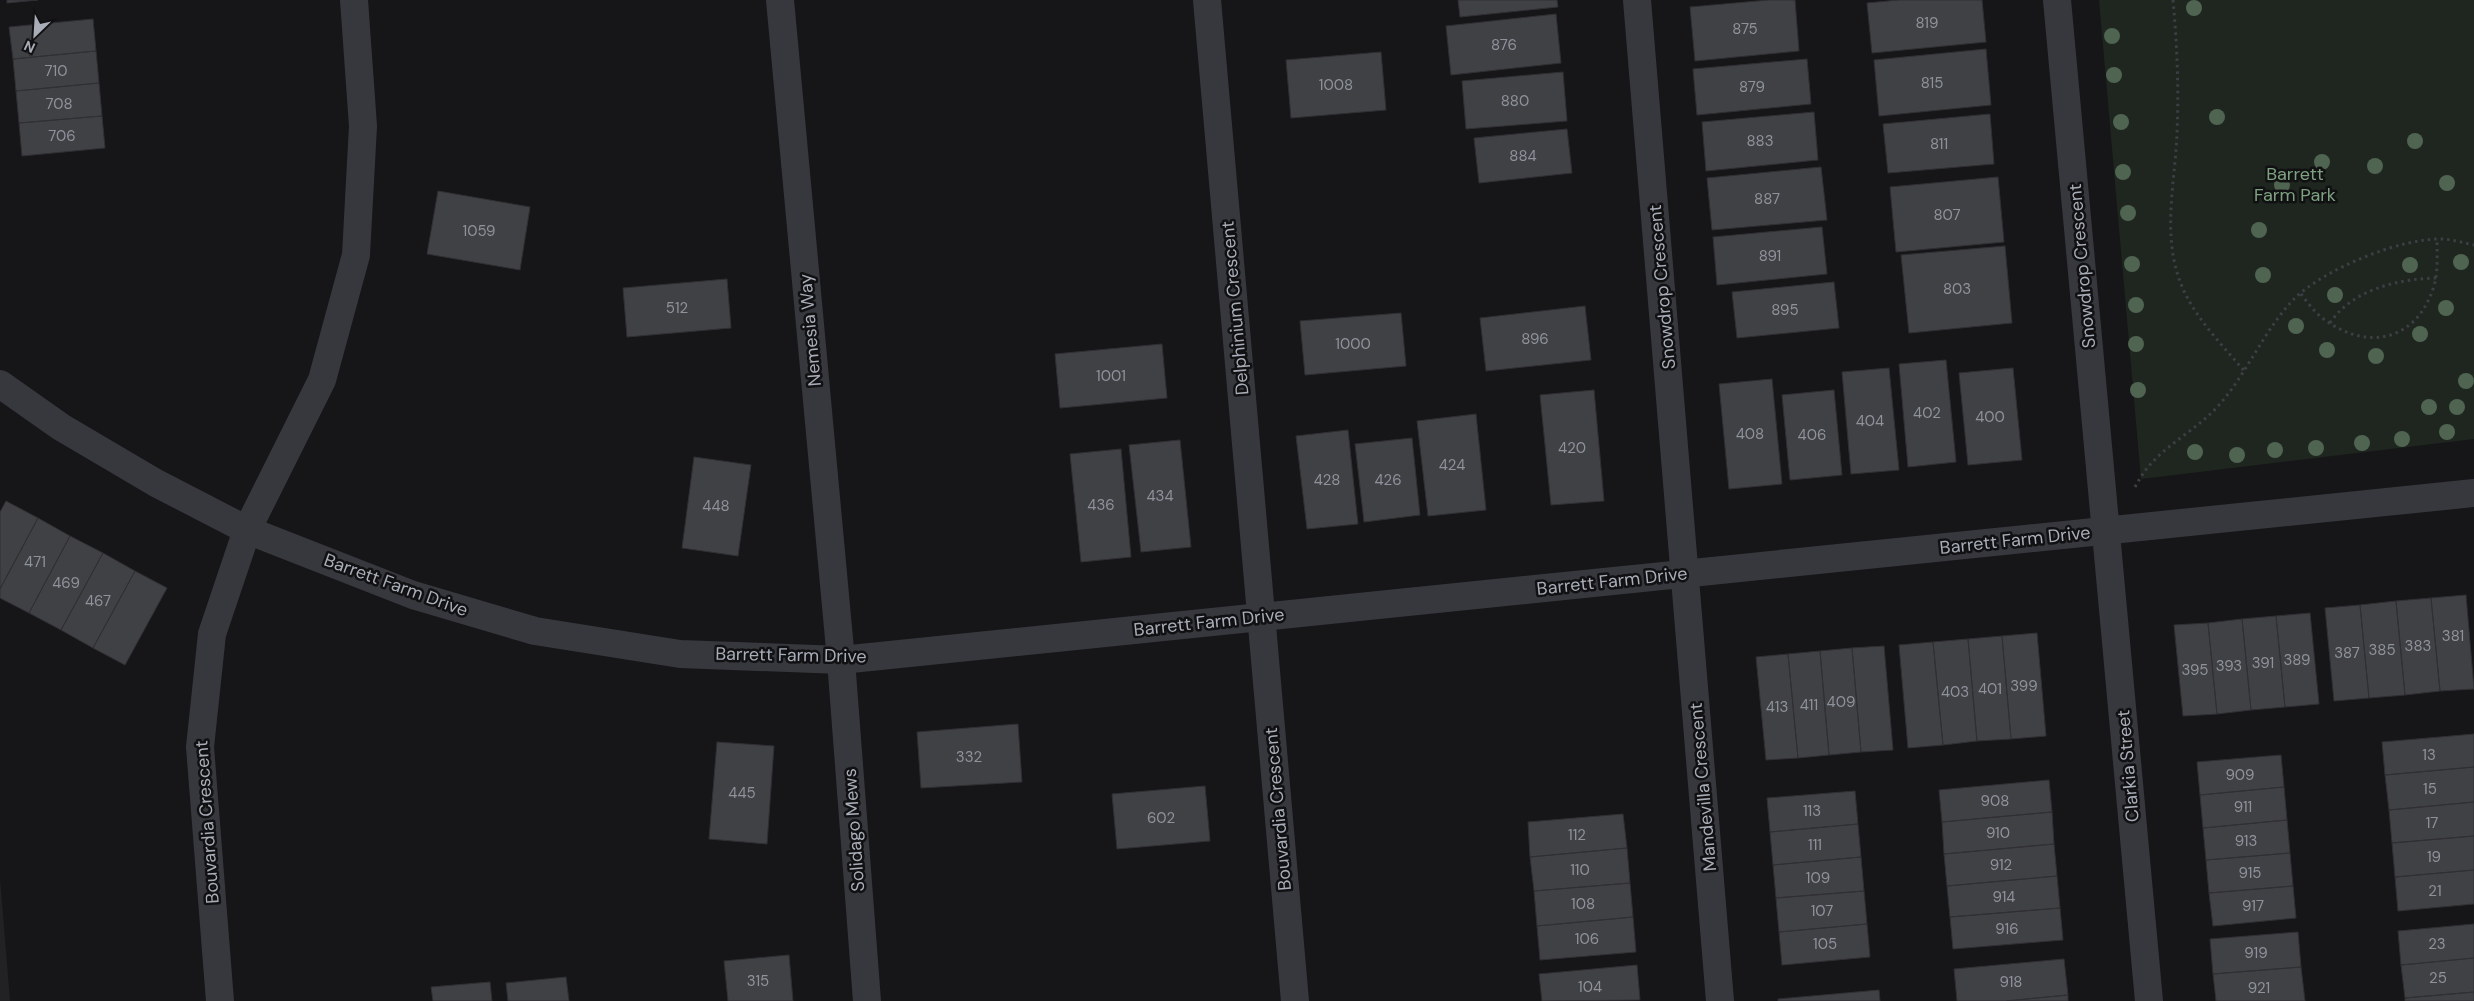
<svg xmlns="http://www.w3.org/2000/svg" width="2474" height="1001" viewBox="0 0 2474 1001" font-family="'DM Sans',sans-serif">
<rect width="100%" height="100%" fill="#161618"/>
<path fill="#222225" d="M 0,878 L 10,1001 L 0,1001 Z"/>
<path fill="#1e261f" d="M 2099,0 L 2474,0 L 2474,439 L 2141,479 Z"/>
<path fill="#404145" stroke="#303034" d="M 7,0 L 38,0 L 7,3 Z
M 1458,0 L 1557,0 L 1558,7 L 1460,17 Z
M 1769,0 L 1795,0 L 1799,51 L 1695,61 L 1690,7 Z
M 1899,0 L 1982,0 L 1986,42 L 1872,53 L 1867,3 Z
M 1556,14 L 1561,63 L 1451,75 L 1446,26 Z
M 93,19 L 96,51 L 13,59 L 9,27 Z
M 1986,49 L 1991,105 L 1879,116 L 1874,60 Z
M 96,51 L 99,83 L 16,91 L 13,59 Z
M 1381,52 L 1386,110 L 1291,118 L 1286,60 Z
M 1807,59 L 1811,104 L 1697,115 L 1693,69 Z
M 1563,72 L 1567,121 L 1466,129 L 1462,81 Z
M 99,83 L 102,116 L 19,123 L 16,91 Z
M 1814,112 L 1818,160 L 1706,171 L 1702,122 Z
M 1990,114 L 1994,164 L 1888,173 L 1883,124 Z
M 102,116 L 105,148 L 22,156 L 19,123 Z
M 1567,129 L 1572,173 L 1479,183 L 1474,138 Z
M 1821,167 L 1827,220 L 1712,230 L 1707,178 Z
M 1998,177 L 2004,242 L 1896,252 L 1890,187 Z
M 438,191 L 530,207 L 520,270 L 427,254 Z
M 1822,227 L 1827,274 L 1717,285 L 1713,237 Z
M 2005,246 L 2012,323 L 1909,333 L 1901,255 Z
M 727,279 L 731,328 L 627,337 L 623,288 Z
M 1834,282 L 1839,328 L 1737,338 L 1732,292 Z
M 1585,306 L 1591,360 L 1486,371 L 1480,318 Z
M 1401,313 L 1406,366 L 1305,375 L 1300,321 Z
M 1162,344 L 1167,398 L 1060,408 L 1055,354 Z
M 1946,360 L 1956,462 L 1908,467 L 1899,364 Z
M 1889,368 L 1899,470 L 1851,474 L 1842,372 Z
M 2013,368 L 2022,460 L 1968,465 L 1959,373 Z
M 1772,379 L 1782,484 L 1729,489 L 1719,384 Z
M 1594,390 L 1604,501 L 1551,505 L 1540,395 Z
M 1834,390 L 1842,475 L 1790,480 L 1782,395 Z
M 1476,414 L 1486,510 L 1428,516 L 1417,421 Z
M 1348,430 L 1358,524 L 1307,529 L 1296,436 Z
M 1412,438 L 1420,515 L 1364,522 L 1355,444 Z
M 1180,440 L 1191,547 L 1141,552 L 1129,445 Z
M 1121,449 L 1131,557 L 1081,562 L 1070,454 Z
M 694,457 L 751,465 L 738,556 L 682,548 Z
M 6,501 L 38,518 L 0,589 L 0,512 Z
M 38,518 L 70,536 L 29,613 L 0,598 L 0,589 Z
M 70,536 L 103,553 L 61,630 L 29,613 Z
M 103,553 L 135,571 L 93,648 L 61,630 Z
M 135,571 L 167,588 L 125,665 L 93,648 Z
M 2466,595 L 2474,689 L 2440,691 L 2431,598 Z
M 2431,598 L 2440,691 L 2405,695 L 2396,601 Z
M 2396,601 L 2405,695 L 2369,698 L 2360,605 Z
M 2360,605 L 2369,698 L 2334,701 L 2325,608 Z
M 2310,613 L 2319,704 L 2285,707 L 2276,616 Z
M 2276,616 L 2285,707 L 2251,710 L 2242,619 Z
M 2242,619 L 2251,710 L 2217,714 L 2208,623 Z
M 2208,623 L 2217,714 L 2183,716 L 2174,625 Z
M 2037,633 L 2046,736 L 2011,739 L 2002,636 Z
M 2002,636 L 2011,739 L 1977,741 L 1968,639 Z
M 1968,639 L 1977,741 L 1943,745 L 1933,642 Z
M 1933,642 L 1943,745 L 1908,748 L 1899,645 Z
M 1884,646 L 1893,750 L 1861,752 L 1852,648 Z
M 1852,648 L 1861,752 L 1829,755 L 1820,651 Z
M 1820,651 L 1829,755 L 1798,758 L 1788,654 Z
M 1788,654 L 1798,758 L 1766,760 L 1756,657 Z
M 1018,724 L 1022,782 L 921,788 L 917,732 Z
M 2474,734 L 2474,767 L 2385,775 L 2382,742 Z
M 717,742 L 774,746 L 767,844 L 709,839 Z
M 2281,755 L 2284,787 L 2200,795 L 2197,762 Z
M 2474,767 L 2474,802 L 2389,810 L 2385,775 Z
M 2049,780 L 2052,812 L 1942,822 L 1939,790 Z
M 1205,786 L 1210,841 L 1117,849 L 1112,794 Z
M 2284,787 L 2287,820 L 2203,828 L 2200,795 Z
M 1855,791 L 1858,824 L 1770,832 L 1767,798 Z
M 2474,802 L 2474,836 L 2392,843 L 2389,810 Z
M 2052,812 L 2054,844 L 1944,854 L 1942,822 Z
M 1623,814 L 1627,848 L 1530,857 L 1528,822 Z
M 2287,820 L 2290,853 L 2206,860 L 2203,828 Z
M 1858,824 L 1861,857 L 1773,865 L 1770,832 Z
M 2474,836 L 2474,870 L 2395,877 L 2392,843 Z
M 2054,844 L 2057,876 L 1947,886 L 1944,854 Z
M 1627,848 L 1630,883 L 1534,891 L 1530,857 Z
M 2290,853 L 2293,886 L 2209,893 L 2206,860 Z
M 1861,857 L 1864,891 L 1776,898 L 1773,865 Z
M 2474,870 L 2474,904 L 2398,911 L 2395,877 Z
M 2057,876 L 2060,908 L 1950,917 L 1947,886 Z
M 1630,883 L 1633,917 L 1537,926 L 1534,891 Z
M 2293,886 L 2296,918 L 2213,926 L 2209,893 Z
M 1864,891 L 1867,924 L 1779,932 L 1776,898 Z
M 2060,908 L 2063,940 L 1953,949 L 1950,917 Z
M 1633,917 L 1636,952 L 1540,960 L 1537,926 Z
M 1867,924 L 1870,957 L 1782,965 L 1779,932 Z
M 2474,924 L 2474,958 L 2401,965 L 2398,931 Z
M 2298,932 L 2301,967 L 2213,974 L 2210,939 Z
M 789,955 L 793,1001 L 728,1001 L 724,961 Z
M 2474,958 L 2474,992 L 2405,998 L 2401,965 Z
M 2064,959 L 2068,995 L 2006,1001 L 1957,1001 L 1954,969 Z
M 1637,965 L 1640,1000 L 1542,1001 L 1539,974 Z
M 2301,967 L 2305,1001 L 2216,1001 L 2213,974 Z
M 566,977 L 569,1001 L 508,1001 L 506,983 Z
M 490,982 L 492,1001 L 433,1001 L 431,987 Z
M 1879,990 L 1880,1001 L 1778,1001 L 1778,999 Z
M 2474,992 L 2474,1001 L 2405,1001 L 2405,998 Z
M 2068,995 L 2068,1001 L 2006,1001 Z"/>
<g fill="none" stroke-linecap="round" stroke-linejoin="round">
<path stroke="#3d3f44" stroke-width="3" stroke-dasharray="2.5 4" stroke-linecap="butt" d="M 2173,0 C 2177,44 2179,88 2177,133 C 2175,188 2159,244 2187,297 C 2201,324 2225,348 2245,372
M 2301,294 C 2307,302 2314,311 2321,317 C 2368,354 2420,340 2435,282 C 2438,269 2437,254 2437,240
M 2330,323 C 2352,290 2397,279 2436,278
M 2135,487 C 2139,480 2143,473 2148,467 C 2168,443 2199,428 2219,405 C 2248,372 2264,330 2294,299 C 2324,269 2402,237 2444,239 C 2454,240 2464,243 2474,245"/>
<path stroke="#37383d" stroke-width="28" d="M 780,0 L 841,660 L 867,1001
M 1207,0 L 1295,1001
M 1637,0 L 1720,1001
M 2057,0 L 2149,1001
M 220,1001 L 200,747 L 212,634 L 247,530 L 322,380 L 356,255 L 363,126 L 354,0"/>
<path stroke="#37383d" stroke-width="28" d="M 0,384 L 61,427 L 156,483 L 247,530 L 413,595 L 535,631 L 680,654 L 841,660 L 2474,493"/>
</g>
<g fill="#506452">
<circle cx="2194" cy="8" r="8"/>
<circle cx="2112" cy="36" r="8"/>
<circle cx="2114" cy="75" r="8"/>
<circle cx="2217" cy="117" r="8"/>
<circle cx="2121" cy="122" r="8"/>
<circle cx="2415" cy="141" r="8"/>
<circle cx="2322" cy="162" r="8"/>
<circle cx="2375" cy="166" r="8"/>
<circle cx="2123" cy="172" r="8"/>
<circle cx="2447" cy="183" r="8"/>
<circle cx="2282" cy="185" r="8"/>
<circle cx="2128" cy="213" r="8"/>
<circle cx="2259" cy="230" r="8"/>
<circle cx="2461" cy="262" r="8"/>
<circle cx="2132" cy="264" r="8"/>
<circle cx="2410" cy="265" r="8"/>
<circle cx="2263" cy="275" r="8"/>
<circle cx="2335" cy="295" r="8"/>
<circle cx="2136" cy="305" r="8"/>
<circle cx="2446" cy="308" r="8"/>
<circle cx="2296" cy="326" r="8"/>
<circle cx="2420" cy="334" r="8"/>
<circle cx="2136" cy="344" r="8"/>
<circle cx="2327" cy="350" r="8"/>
<circle cx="2376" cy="356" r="8"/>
<circle cx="2466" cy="381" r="8"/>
<circle cx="2138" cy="390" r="8"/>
<circle cx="2429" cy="407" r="8"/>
<circle cx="2457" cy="407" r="8"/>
<circle cx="2447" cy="432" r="8"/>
<circle cx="2402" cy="439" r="8"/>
<circle cx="2362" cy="443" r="8"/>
<circle cx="2316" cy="448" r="8"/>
<circle cx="2275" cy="450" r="8"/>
<circle cx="2195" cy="452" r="8"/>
<circle cx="2237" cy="455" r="8"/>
</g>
<g text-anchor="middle" stroke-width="5" stroke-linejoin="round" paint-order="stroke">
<g font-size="15" fill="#8e929b">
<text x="1927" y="28">819</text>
<text x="1745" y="34">875</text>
<text x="1504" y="50">876</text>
<text x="56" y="76">710</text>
<text x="1932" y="88">815</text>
<text x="1336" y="90">1008</text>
<text x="1752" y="92">879</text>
<text x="1515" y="106">880</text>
<text x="59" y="109">708</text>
<text x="62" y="141">706</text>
<text x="1760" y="146">883</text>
<text x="1939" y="149">811</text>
<text x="1523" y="161">884</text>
<text x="1767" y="204">887</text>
<text x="1947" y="220">807</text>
<text x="479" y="236">1059</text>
<text x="1770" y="261">891</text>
<text x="1957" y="294">803</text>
<text x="677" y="313">512</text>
<text x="1785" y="315">895</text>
<text x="1535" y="344">896</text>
<text x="1353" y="349">1000</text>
<text x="1111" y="381">1001</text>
<text x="1927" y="418">402</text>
<text x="1990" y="422">400</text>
<text x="1870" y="426">404</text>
<text x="1750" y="439">408</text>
<text x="1812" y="440">406</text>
<text x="1572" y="453">420</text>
<text x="1452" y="470">424</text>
<text x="1327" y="485">428</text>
<text x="1388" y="485">426</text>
<text x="1160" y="501">434</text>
<text x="1101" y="510">436</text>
<text x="716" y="511">448</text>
<text x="35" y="567">471</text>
<text x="66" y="588">469</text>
<text x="98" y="606">467</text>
<text x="2453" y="641">381</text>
<text x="2418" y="651">383</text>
<text x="2382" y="655">385</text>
<text x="2347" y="658">387</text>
<text x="2297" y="665">389</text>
<text x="2263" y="668">391</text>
<text x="2229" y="671">393</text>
<text x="2195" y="675">395</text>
<text x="2024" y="691">399</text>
<text x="1990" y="694">401</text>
<text x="1955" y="697">403</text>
<text x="1841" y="707">409</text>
<text x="1809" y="710">411</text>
<text x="1777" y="712">413</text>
<text x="2429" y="760">13</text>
<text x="969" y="762">332</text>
<text x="2240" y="780">909</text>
<text x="2430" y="794">15</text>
<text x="742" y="798">445</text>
<text x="1995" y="806">908</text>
<text x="2243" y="812">911</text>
<text x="1812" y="816">113</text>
<text x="1161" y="823">602</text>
<text x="2432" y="828">17</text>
<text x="1998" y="838">910</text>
<text x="1577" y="840">112</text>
<text x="2246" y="846">913</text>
<text x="1815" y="850">111</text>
<text x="2434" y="862">19</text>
<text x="2001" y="870">912</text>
<text x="1580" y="875">110</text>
<text x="2250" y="878">915</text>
<text x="1818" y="883">109</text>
<text x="2435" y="896">21</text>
<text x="2004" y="902">914</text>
<text x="1583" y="909">108</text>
<text x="2253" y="911">917</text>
<text x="1822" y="916">107</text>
<text x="2007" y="934">916</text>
<text x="1587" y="944">106</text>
<text x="1825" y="949">105</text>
<text x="2437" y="949">23</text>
<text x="2256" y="958">919</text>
<text x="2438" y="983">25</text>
<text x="758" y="986">315</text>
<text x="2011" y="987">918</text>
<text x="1590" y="992">104</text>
<text x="2259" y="993">921</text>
</g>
<g font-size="18" fill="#7fa381" stroke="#111113">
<text x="2295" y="180">Barrett<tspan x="2295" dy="21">Farm Park</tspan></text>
</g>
<g font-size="18" fill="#a8adb8" stroke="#111113">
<text transform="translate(2082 266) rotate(-95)" y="6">Snowdrop Crescent</text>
<text transform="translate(1662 287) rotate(-95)" y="6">Snowdrop Crescent</text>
<text transform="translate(1235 308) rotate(-95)" y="6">Delphinium Crescent</text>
<text transform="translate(810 330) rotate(-95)" y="6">Nemesia Way</text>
<text transform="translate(2015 540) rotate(-6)" y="6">Barrett Farm Drive</text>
<text transform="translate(1612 581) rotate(-6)" y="6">Barrett Farm Drive</text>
<text transform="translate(396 585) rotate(20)" y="6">Barrett Farm Drive</text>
<text transform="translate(1209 622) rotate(-6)" y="6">Barrett Farm Drive</text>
<text transform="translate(791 655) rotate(1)" y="6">Barrett Farm Drive</text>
<text transform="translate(2128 766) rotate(-95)" y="6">Clarkia Street</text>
<text transform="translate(1703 787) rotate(-95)" y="6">Mandevilla Crescent</text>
<text transform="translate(1278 809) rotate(-95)" y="6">Bouvardia Crescent</text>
<text transform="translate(207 822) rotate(-94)" y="6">Bouvardia Crescent</text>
<text transform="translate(854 830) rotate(-94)" y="6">Solidago Mews</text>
</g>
</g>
<g transform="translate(35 35) rotate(205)" stroke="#111113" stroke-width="4" paint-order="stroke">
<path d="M0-4L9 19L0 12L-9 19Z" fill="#a8adb8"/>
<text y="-8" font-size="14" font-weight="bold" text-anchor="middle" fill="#a8adb8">N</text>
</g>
</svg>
